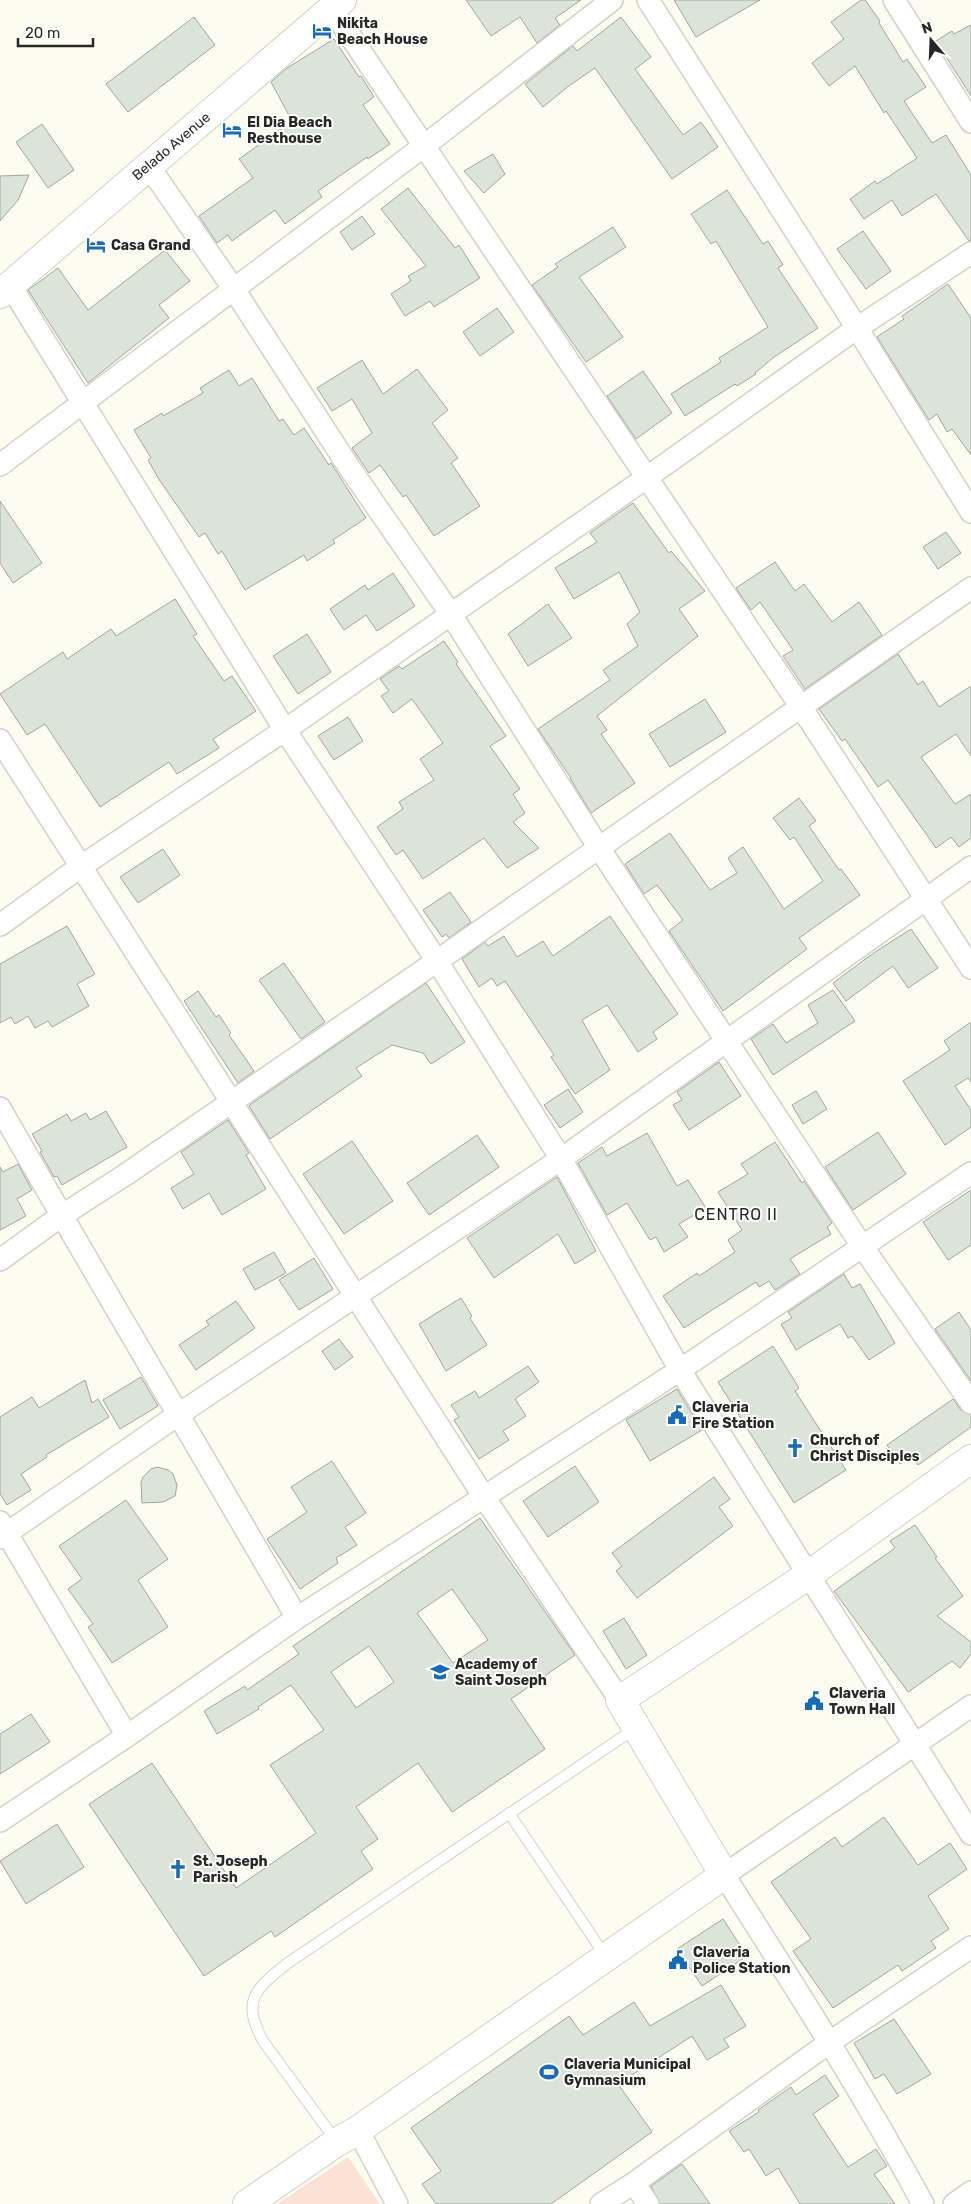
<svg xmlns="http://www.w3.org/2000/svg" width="971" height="2204" viewBox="0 0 971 2204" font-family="Rubik,sans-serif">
<rect width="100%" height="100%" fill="#fcfcf1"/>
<path fill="#fbe2d4" d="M 348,2157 L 380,2204 L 277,2204 Z"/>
<path fill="#dce3d9" stroke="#a1a79e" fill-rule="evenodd" d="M 466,0 L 581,0 L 555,18 L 560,25 L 537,43 L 520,17 L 491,36 Z
M 674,0 L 760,0 L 696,37 Z
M 861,0 L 865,0 L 880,21 L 879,23 L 903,62 L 907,59 L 926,87 L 904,101 L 932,143 L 946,135 L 971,175 L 971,241 L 969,241 L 936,194 L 902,216 L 892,200 L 864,219 L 850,199 L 875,181 L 877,184 L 917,158 L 886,111 L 884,113 L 855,66 L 829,86 L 812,63 L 844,39 L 831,22 Z
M 194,17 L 215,45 L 128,112 L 106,84 Z
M 621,17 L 651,57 L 635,69 L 683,135 L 701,122 L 718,147 L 672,179 L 595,68 L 570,85 L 543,107 L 525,84 L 573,46 L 577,51 Z
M 971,25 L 971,96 L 936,41 L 952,31 L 954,34 Z
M 334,39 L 359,77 L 361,76 L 374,97 L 363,105 L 390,144 L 368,159 L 367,157 L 318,191 L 322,197 L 285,224 L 275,210 L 232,241 L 228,235 L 217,243 L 199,216 L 253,178 L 239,159 L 292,121 L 271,82 L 287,68 Z
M 42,124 L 74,170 L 48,188 L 16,142 Z
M 493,154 L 505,174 L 484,193 L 464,171 Z
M 29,175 L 18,200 L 0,221 L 0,176 Z
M 408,188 L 455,248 L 459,245 L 480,278 L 434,307 L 430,301 L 405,316 L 391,294 L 411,281 L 408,276 L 426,266 L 381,209 Z
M 727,190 L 763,244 L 768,241 L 783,265 L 778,268 L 818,328 L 774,357 L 755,373 L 756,374 L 737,386 L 735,384 L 685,416 L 671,394 L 721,362 L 719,358 L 768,327 L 716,241 L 711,244 L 691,214 Z
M 362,216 L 375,234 L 352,250 L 340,232 Z
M 613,227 L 626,247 L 579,277 L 623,337 L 586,362 L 532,285 L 558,267 L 555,264 Z
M 863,231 L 891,271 L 866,289 L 837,249 Z
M 165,250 L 190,281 L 159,305 L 169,318 L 88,383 L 28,290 L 58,268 L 88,310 Z
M 948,284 L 971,318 L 971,455 L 952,429 L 947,432 L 937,414 L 929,420 L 877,337 L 904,319 L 902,316 Z
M 497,308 L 514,332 L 480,356 L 463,332 Z
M 362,360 L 383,394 L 417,369 L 448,410 L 432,423 L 458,458 L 451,463 L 480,506 L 434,536 L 406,495 L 403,497 L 380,465 L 369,473 L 352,448 L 372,433 L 352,399 L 332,411 L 317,388 Z
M 229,370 L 239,386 L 252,378 L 279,421 L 283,419 L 294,435 L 304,428 L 329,465 L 331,463 L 366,518 L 333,540 L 335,543 L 307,561 L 304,555 L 245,590 L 222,551 L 218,554 L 205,533 L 199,537 L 160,481 L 148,460 L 151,458 L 134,430 L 162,413 L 163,416 L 203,393 L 200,388 Z
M 643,371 L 672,413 L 636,439 L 607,396 Z
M 0,501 L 42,563 L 13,583 L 0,563 Z
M 633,503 L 669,553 L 671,551 L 705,591 L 679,609 L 698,636 L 597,716 L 607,730 L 601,734 L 635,783 L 591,813 L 570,778 L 571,778 L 538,729 L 610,680 L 603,670 L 638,646 L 627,624 L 640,612 L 619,572 L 574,599 L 555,568 L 597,542 L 590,533 Z
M 946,532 L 961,553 L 938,569 L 923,547 Z
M 775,562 L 795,591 L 804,584 L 832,622 L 859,602 L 882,635 L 805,689 L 783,656 L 793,650 L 760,602 L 751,610 L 736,588 Z
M 393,573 L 415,606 L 377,631 L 366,615 L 344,630 L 330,609 L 365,585 L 368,590 Z
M 175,599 L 197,634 L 193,636 L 224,681 L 232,676 L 256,711 L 213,739 L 219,748 L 177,774 L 169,762 L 100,807 L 45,724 L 27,735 L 0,694 L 63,652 L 67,659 L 111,629 L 116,636 Z
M 548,604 L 572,638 L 528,666 L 508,634 Z
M 307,634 L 331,672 L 298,694 L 273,656 Z
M 444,641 L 458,662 L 456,664 L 506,736 L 490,746 L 520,789 L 513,794 L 525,813 L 513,822 L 539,848 L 507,868 L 484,838 L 423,879 L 403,850 L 396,855 L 377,827 L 403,809 L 399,802 L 434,780 L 420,759 L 443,743 L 412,699 L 393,713 L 381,696 L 389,691 L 380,679 L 399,666 L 402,669 Z
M 898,654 L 918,685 L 923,681 L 939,707 L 971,686 L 971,756 L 956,734 L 921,757 L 955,804 L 971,794 L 971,838 L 959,847 L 951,837 L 936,848 L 888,780 L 878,787 L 845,739 L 842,741 L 819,709 Z
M 705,699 L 726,732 L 670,767 L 649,734 Z
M 348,717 L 363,741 L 334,760 L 318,736 Z
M 799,798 L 816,821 L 809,826 L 839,870 L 841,869 L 860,895 L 799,938 L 807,949 L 723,1011 L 669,931 L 683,920 L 657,885 L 644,894 L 625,864 L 670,833 L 710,890 L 737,873 L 728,858 L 743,847 L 784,909 L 823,881 L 794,837 L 790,840 L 773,818 Z
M 163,849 L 180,875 L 138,903 L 120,877 Z
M 450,892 L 471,922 L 449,938 L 446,934 L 442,937 L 423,910 Z
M 610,916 L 678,1014 L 653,1032 L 657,1039 L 638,1052 L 607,1005 L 582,1020 L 610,1070 L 575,1094 L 551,1057 L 554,1055 L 505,981 L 497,986 L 492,978 L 479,987 L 462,959 L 485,942 L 488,946 L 504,936 L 517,957 L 543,941 L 553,956 Z
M 67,926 L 95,974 L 77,984 L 89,1006 L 52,1027 L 48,1021 L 35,1028 L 28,1016 L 15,1024 L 11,1017 L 0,1023 L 0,964 Z
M 911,929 L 938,968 L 908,988 L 893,966 L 846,1001 L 833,983 L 875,952 Z
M 284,963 L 325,1022 L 301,1039 L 259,980 Z
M 426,983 L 465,1042 L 431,1064 L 423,1053 L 392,1045 L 356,1068 L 362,1076 L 270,1139 L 249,1106 L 251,1104 Z
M 833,990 L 855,1021 L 773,1075 L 751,1039 L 773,1024 L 786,1043 L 818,1023 L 808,1005 Z
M 198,991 L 216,1017 L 219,1015 L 231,1033 L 229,1035 L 254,1071 L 238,1083 L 184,1001 Z
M 971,1022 L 971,1082 L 968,1078 L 955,1086 L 971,1110 L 971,1127 L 945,1145 L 903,1081 L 950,1050 L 944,1041 Z
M 719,1062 L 741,1096 L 689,1130 L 673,1105 L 682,1100 L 677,1092 Z
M 568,1089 L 583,1112 L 560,1128 L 544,1105 Z
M 816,1091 L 827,1109 L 803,1124 L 792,1105 Z
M 106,1111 L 127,1147 L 62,1185 L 57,1176 L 54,1177 L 40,1152 L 42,1151 L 32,1134 L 67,1114 L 71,1121 L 86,1113 L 90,1120 Z
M 228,1120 L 249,1153 L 246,1155 L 266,1189 L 222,1215 L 209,1193 L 183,1209 L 171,1188 L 194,1174 L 181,1152 Z
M 878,1132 L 906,1174 L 853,1210 L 825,1167 Z
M 647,1133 L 677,1186 L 688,1180 L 706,1208 L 679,1224 L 688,1237 L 664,1252 L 656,1237 L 650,1240 L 627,1203 L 607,1215 L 578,1163 L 602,1147 L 607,1156 Z
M 477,1135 L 499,1167 L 429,1215 L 407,1183 Z
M 352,1141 L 393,1201 L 344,1234 L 303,1174 Z
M 775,1142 L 802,1183 L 804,1181 L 832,1223 L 827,1227 L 831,1234 L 790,1259 L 800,1274 L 775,1290 L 769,1281 L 759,1287 L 756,1282 L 684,1328 L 663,1296 L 697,1273 L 699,1276 L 735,1252 L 728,1240 L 742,1230 L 718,1192 L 748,1174 L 741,1164 Z
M 18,1164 L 32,1190 L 17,1199 L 26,1216 L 0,1230 L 0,1167 L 3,1172 Z
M 557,1177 L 596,1251 L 575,1264 L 558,1234 L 494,1278 L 467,1238 Z
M 971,1190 L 971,1245 L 948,1260 L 923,1222 Z
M 274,1252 L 286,1273 L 255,1290 L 243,1269 Z
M 314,1258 L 333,1289 L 299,1310 L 279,1280 Z
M 844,1274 L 852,1288 L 860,1284 L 895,1343 L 869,1360 L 852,1336 L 848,1338 L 840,1324 L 796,1350 L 781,1324 L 792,1318 L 788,1312 Z
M 461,1298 L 472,1316 L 470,1318 L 487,1345 L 446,1371 L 419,1324 Z
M 236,1301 L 255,1328 L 196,1370 L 179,1345 L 209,1325 L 206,1321 Z
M 959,1312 L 971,1330 L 971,1381 L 935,1329 Z
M 339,1339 L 353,1357 L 335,1370 L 322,1351 Z
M 773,1346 L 799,1388 L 795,1391 L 846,1470 L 794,1503 L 718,1382 Z
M 528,1366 L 539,1382 L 515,1399 L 526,1416 L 503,1431 L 509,1440 L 479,1459 L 454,1420 L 459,1417 L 451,1405 L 475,1391 L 479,1398 Z
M 141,1377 L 158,1406 L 120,1429 L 103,1400 Z
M 85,1380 L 92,1403 L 98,1399 L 109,1417 L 46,1455 L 47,1457 L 21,1474 L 31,1490 L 7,1505 L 0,1494 L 0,1417 L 32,1397 L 39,1408 Z
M 677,1389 L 702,1430 L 650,1461 L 626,1420 Z
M 953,1399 L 961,1410 L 971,1415 L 971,1427 L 918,1465 L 911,1455 L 900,1464 L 887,1445 Z
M 332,1461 L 366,1513 L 345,1527 L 357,1545 L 336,1558 L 338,1563 L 300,1589 L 267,1539 L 307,1512 L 291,1487 Z
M 575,1466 L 599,1502 L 548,1537 L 523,1501 Z
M 157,1467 L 168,1470 L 173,1474 L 177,1485 L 175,1496 L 163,1502 L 142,1503 L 141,1482 L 143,1477 L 151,1469 Z
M 714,1477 L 730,1499 L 719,1507 L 733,1526 L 637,1598 L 616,1571 L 622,1566 L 612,1553 Z
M 126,1500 L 168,1559 L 138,1580 L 168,1627 L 112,1663 L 88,1627 L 93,1624 L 68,1589 L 82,1579 L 59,1546 Z
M 480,1518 L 575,1655 L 511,1699 L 545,1749 L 452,1812 L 418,1763 L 356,1807 L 378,1839 L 361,1851 L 373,1869 L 275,1937 L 271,1931 L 204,1976 L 89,1804 L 152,1763 L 236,1888 L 316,1833 L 270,1765 L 324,1730 L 291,1685 L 258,1707 L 259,1709 L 217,1734 L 204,1711 L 245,1686 L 247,1690 L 299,1654 L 293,1646 ZM 452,1589 L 488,1640 L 453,1663 L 417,1613 ZM 369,1646 L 394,1682 L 356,1708 L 331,1672 Z
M 915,1525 L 937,1557 L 935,1558 L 963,1596 L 937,1616 L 971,1642 L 971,1654 L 960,1668 L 952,1661 L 908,1692 L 834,1591 L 895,1548 L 890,1541 Z
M 624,1618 L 647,1655 L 626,1669 L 603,1631 Z
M 31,1714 L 50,1742 L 0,1774 L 0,1734 Z
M 884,1817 L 918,1865 L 950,1843 L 967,1869 L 928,1896 L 949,1929 L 931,1941 L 936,1948 L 902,1971 L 898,1965 L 833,2008 L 793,1951 L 811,1939 L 771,1882 L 835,1837 L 842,1847 Z
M 57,1824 L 84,1867 L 26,1904 L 0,1861 Z
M 723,1919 L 747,1956 L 702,1986 L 677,1949 Z
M 721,1985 L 746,2026 L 724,2039 L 729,2047 L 707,2060 L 692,2036 L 618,2084 L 652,2132 L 551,2204 L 436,2204 L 422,2184 L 441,2171 L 411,2128 L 569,2016 L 583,2035 L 634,2002 L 650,2026 Z
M 894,2019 L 931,2074 L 897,2094 L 884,2074 L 875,2079 L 854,2043 Z
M 825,2075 L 839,2096 L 813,2114 L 848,2167 L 876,2149 L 887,2166 L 874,2174 L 895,2204 L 800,2204 L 778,2168 L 766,2176 L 749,2149 L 744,2152 L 729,2131 L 759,2112 L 758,2110 L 791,2087 L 796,2095 Z
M 682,2164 L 710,2204 L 660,2204 L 651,2186 Z"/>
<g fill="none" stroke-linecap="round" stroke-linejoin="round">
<g stroke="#d2d2c7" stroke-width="12">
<path id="lane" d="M 509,1813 L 606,1957
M 336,2141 L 263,2041 C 241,2000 255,1989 288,1963 L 636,1728"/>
</g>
<g stroke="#d2d2c7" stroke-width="24">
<path id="street" d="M 648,0 L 857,328 L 971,512
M 894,0 L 971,122
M 332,9 L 801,707 L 971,968
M 148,165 L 233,288 L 349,467 L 450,613 L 599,848 L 862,1246 L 971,1403
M 10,285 L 285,730 L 437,961 L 561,1159 L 680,1370 L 971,1834
M 0,465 L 424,146 L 612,0
M 0,740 L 484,1497 L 620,1700
M 0,925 L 80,867 L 285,730 L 646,478 L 857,328 L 971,253
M 0,1108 C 97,1279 199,1448 297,1618
M 0,1260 L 61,1216 L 125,1175 L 437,961 L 971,588
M 0,1522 L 127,1736
M 0,1538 L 179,1414 L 561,1159 L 971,867
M 0,1821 L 127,1736 L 297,1618 L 680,1370 L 971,1173
M 358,2130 L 397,2204
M 634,2183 L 648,2204
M 601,2204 L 634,2183 L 830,2042 L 971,1947
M 923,2204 C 862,2091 793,1984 724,1875 L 971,1706
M 954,2204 L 971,2192"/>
</g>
<g stroke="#d2d2c7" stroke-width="30">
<path id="secondary" d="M 0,294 L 342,0
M 247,2204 L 337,2142 L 358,2130 L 724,1875 L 620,1700 L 807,1576 L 971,1459"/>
</g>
<use href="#lane" stroke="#fff" stroke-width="10"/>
<use href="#street" stroke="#fff" stroke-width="21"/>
<use href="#secondary" stroke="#fff" stroke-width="28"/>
</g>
<defs>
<g id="hotel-bare" transform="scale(1.5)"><path d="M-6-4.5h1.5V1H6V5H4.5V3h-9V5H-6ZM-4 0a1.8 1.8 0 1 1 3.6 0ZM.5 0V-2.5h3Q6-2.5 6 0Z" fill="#176cb9" stroke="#fff" stroke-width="2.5" paint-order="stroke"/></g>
<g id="civic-bare" transform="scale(1.5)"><path d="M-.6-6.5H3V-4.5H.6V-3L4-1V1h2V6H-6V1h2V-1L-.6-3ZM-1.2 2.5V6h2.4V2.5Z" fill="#176cb9" stroke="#fff" stroke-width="2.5" paint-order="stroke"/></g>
<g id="church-bare" transform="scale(1.5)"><path d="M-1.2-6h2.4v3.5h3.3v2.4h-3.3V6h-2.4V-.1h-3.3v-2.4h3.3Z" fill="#176cb9" stroke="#fff" stroke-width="2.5" paint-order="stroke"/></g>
<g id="school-bare" transform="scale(1.5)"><path d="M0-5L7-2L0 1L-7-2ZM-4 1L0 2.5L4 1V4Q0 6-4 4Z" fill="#176cb9" stroke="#fff" stroke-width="2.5" paint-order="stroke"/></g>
<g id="stadium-bare" transform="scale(1.5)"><path d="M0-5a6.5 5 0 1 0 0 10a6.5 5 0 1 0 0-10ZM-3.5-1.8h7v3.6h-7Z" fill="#176cb9" stroke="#fff" stroke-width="2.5" paint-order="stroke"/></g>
</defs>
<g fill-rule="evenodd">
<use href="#hotel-bare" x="322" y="31"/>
<use href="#hotel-bare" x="232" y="130"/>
<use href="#hotel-bare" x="96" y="245"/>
<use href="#civic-bare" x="677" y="1415"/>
<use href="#church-bare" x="795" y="1448"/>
<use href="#school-bare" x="440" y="1672"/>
<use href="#civic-bare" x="814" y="1701"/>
<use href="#church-bare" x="178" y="1869"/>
<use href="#civic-bare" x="678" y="1960"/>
<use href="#stadium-bare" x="549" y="2072"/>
</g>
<g text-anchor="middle" stroke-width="4" stroke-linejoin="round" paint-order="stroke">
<g font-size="14" font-weight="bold" fill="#272723" stroke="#fff" text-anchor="start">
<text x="337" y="28">Nikita<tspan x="337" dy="16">Beach House</tspan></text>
<text x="247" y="127">El Dia Beach<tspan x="247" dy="16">Resthouse</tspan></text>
<text x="111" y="250">Casa Grand</text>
<text x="692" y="1412">Claveria<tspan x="692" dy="16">Fire Station</tspan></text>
<text x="810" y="1445">Church of<tspan x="810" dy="16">Christ Disciples</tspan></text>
<text x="455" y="1669">Academy of<tspan x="455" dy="16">Saint Joseph</tspan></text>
<text x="829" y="1698">Claveria<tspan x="829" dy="16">Town Hall</tspan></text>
<text x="193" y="1866">St. Joseph<tspan x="193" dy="16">Parish</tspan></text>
<text x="693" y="1957">Claveria<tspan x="693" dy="16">Police Station</tspan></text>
<text x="564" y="2069">Claveria Municipal<tspan x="564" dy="16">Gymnasium</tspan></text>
</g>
<g font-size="14" fill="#272723" stroke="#fff">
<text transform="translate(171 146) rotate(-40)" y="5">Belado Avenue</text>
</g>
<g font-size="16" letter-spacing="1" fill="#272723" stroke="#fff">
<text x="736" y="1220">CENTRO II</text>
</g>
</g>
<g transform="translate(931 40) rotate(341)" stroke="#ffffff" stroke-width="4" paint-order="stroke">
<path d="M0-4L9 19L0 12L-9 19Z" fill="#272723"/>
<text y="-8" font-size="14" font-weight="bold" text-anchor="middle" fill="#272723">N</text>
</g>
<path d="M18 38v8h75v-8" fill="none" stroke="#272723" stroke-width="2.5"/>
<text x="25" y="38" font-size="15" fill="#272723" stroke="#ffffff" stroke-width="4" paint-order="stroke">20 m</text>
</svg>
